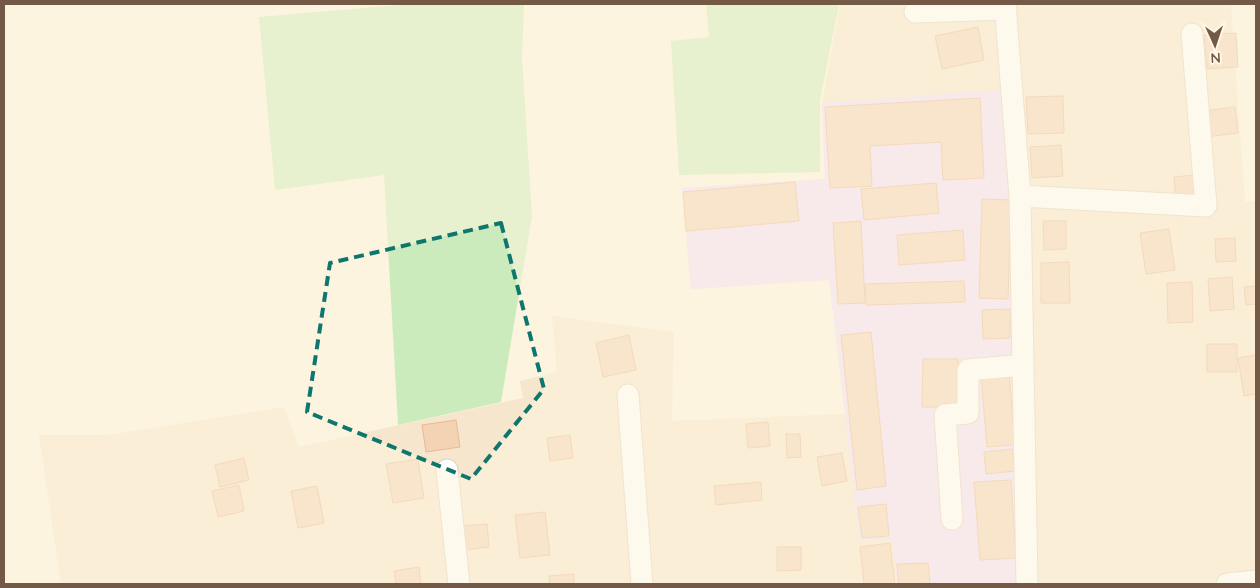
<svg xmlns="http://www.w3.org/2000/svg" width="1260" height="588" viewBox="0 0 1260 588" font-family="Quicksand,sans-serif">
<rect width="100%" height="100%" fill="#fdf4df"/>
<path fill="#f5e6cd" d="M 840,4 L 1231,4 L 1245,202 L 1256,201 L 1256,584 L 61,584 L 39,435 L 108,435 L 284,407 L 299,447 L 523,398 L 520,381 L 557,372 L 552,316 L 674,332 L 672,421 L 845,414 L 829,280 L 691,289 L 682,188 L 825,179 L 822,103 Z"/>
<path fill="#f1dcf9" d="M 1000,90 L 1012,206 L 1020,584 L 897,584 L 892,539 L 859,541 L 845,414 L 829,280 L 691,289 L 682,188 L 825,179 L 822,103 Z"/>
<path fill="#ccebbd" d="M 408,4 L 524,4 L 522,58 L 532,216 L 501,402 L 398,425 L 384,175 L 275,190 L 259,17 Z
M 706,4 L 839,4 L 820,100 L 820,172 L 679,175 L 671,41 L 709,37 Z"/>
<path fill="#f4d3b5" stroke="#e7ba95" d="M 978,27 L 984,60 L 942,69 L 935,36 Z
M 1236,33 L 1238,67 L 1207,69 L 1204,35 Z
M 1063,96 L 1064,133 L 1028,134 L 1026,97 Z
M 980,98 L 984,178 L 943,180 L 941,142 L 870,146 L 872,186 L 830,188 L 825,107 Z
M 1235,107 L 1238,133 L 1205,137 L 1202,111 Z
M 1061,145 L 1063,176 L 1032,178 L 1030,147 Z
M 1195,175 L 1197,197 L 1176,198 L 1174,177 Z
M 795,182 L 799,221 L 686,231 L 683,192 Z
M 936,183 L 939,213 L 864,220 L 861,189 Z
M 982,199 L 1011,200 L 1008,299 L 979,298 Z
M 861,221 L 865,303 L 838,304 L 833,223 Z
M 1043,221 L 1066,221 L 1066,249 L 1044,250 Z
M 1169,229 L 1175,270 L 1146,274 L 1140,233 Z
M 963,230 L 965,260 L 899,265 L 897,235 Z
M 1235,238 L 1236,261 L 1216,262 L 1215,239 Z
M 1069,262 L 1070,303 L 1041,303 L 1041,263 Z
M 1232,277 L 1234,309 L 1210,311 L 1208,279 Z
M 964,281 L 965,302 L 866,305 L 865,284 Z
M 1192,282 L 1193,322 L 1168,323 L 1167,283 Z
M 1256,286 L 1256,304 L 1246,305 L 1244,287 Z
M 1010,309 L 1010,338 L 983,339 L 982,310 Z
M 871,332 L 886,486 L 857,490 L 841,335 Z
M 629,335 L 636,370 L 603,377 L 596,343 Z
M 1207,344 L 1237,344 L 1237,372 L 1207,372 Z
M 1256,355 L 1256,394 L 1244,396 L 1238,358 Z
M 923,359 L 958,359 L 959,407 L 922,407 Z
M 1009,372 L 1015,445 L 987,447 L 981,375 Z
M 456,420 L 460,447 L 426,452 L 422,425 Z
M 768,422 L 770,446 L 748,448 L 746,424 Z
M 786,434 L 800,434 L 801,457 L 787,458 Z
M 570,435 L 573,458 L 550,461 L 547,438 Z
M 1012,449 L 1015,471 L 986,474 L 984,452 Z
M 842,453 L 847,481 L 822,486 L 817,457 Z
M 244,458 L 249,480 L 220,487 L 215,465 Z
M 418,459 L 424,498 L 393,503 L 386,464 Z
M 1011,480 L 1016,558 L 980,560 L 974,482 Z
M 761,482 L 762,500 L 716,505 L 714,486 Z
M 239,485 L 244,511 L 218,517 L 212,491 Z
M 317,486 L 324,523 L 298,528 L 291,491 Z
M 886,504 L 889,536 L 862,538 L 858,507 Z
M 545,512 L 550,555 L 520,558 L 515,515 Z
M 487,524 L 489,547 L 464,550 L 462,526 Z
M 890,543 L 895,584 L 864,584 L 860,547 Z
M 777,547 L 801,547 L 801,570 L 777,571 Z
M 928,563 L 930,583 L 899,584 L 897,564 Z
M 419,567 L 421,584 L 396,584 L 394,571 Z
M 574,574 L 574,584 L 550,584 L 549,576 Z"/>
<g fill="none" stroke-linecap="round" stroke-linejoin="round">
<g stroke="#e1d0bb" stroke-width="23">
<path id="minor" d="M 1005,4 L 1020,196 L 1027,584
M 915,12 L 1006,9
M 1020,196 L 1206,206 L 1192,34
M 628,395 L 642,584
M 447,470 L 459,584
M 952,519 L 945,415 L 968,413 L 968,370 L 1023,365
M 1227,584 L 1256,581"/>
</g>
<use href="#minor" stroke="#fff" stroke-width="21"/>
</g>
<path d="M0 0H1260V588H0ZM 501,223 L 544,389 L 471,479 L 307,412 L 330,263 Z" fill="#fdf4df" fill-opacity=".55" fill-rule="evenodd"/>
<path fill="none" stroke="#0f766e" stroke-width="4" stroke-dasharray="10 6" stroke-linejoin="round" d="M 501,223 L 544,389 L 471,479 L 307,412 L 330,263 Z"/>
<rect width="1260" height="588" fill="none" stroke="#745a46" stroke-width="10"/>
<g transform="translate(1215 45) rotate(177)" stroke="#fff7e6" stroke-width="4" paint-order="stroke">
<path d="M0-4L9 19L0 12L-9 19Z" fill="#745a46"/>
<text y="-8" font-size="14" font-weight="bold" text-anchor="middle" fill="#745a46">N</text>
</g>
</svg>
